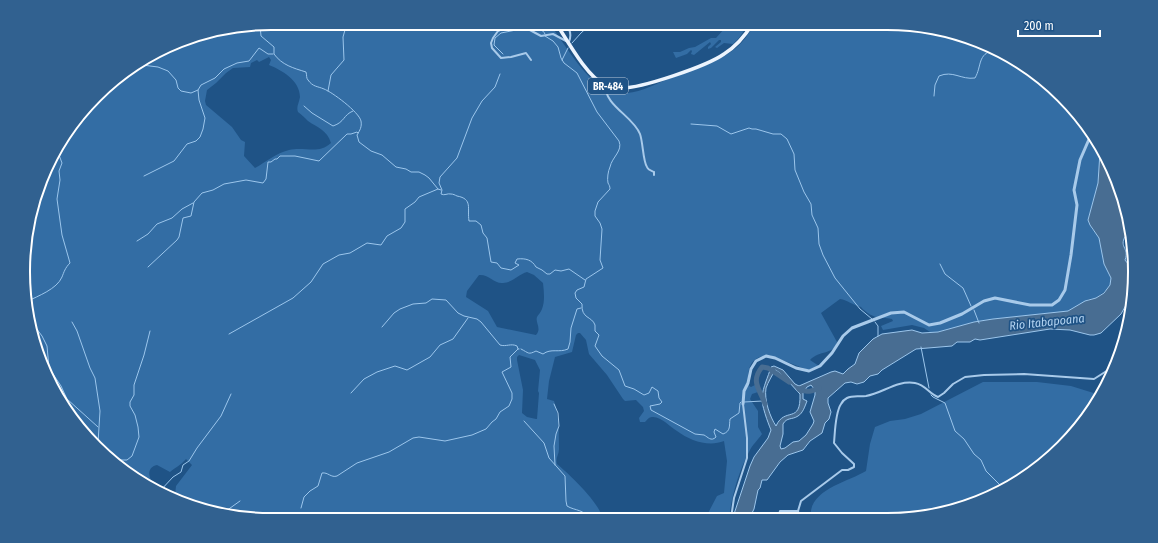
<svg xmlns="http://www.w3.org/2000/svg" width="1158" height="543" viewBox="0 0 1158 543" font-family="'Fira Sans Condensed',sans-serif">
<rect width="100%" height="100%" fill="#1f5386"/>
<path fill="#336da4" fill-rule="evenodd" d="M 271,23 L 549,23 C 563,41 584,79 604,87 C 611,90 620,93 627,93 C 642,92 657,83 671,78 C 691,70 714,64 732,51 C 742,44 749,34 755,23 L 887,23 L 981,42 L 1062,96 L 1100,152 L 1098,183 L 1088,220 L 1092,229 L 1099,237 L 1104,264 L 1110,275 L 1112,282 L 1106,290 L 1096,298 L 1089,299 L 1068,311 L 993,319 L 974,322 L 938,332 L 930,332 L 924,328 L 912,325 L 883,330 L 881,326 L 893,321 L 892,319 C 888,318 886,318 882,318 C 874,318 865,312 861,307 C 852,305 848,300 840,299 L 821,313 L 837,342 C 834,355 819,350 810,360 L 819,366 L 808,370 L 769,355 C 749,357 747,369 749,386 L 751,387 L 757,384 L 758,392 L 752,394 L 750,399 L 758,411 L 758,427 L 762,434 C 758,440 752,445 749,452 C 738,473 732,495 729,518 L 705,519 L 717,496 L 724,493 L 727,461 L 724,441 C 709,447 690,441 677,431 C 670,427 661,416 652,417 C 649,417 647,420 645,422 L 640,422 L 639,418 L 644,411 L 643,407 L 636,400 L 625,401 L 623,399 L 607,375 L 589,354 L 586,340 L 580,333 L 578,333 L 576,335 L 572,352 L 555,357 L 549,381 L 547,399 L 554,401 C 559,417 559,432 559,449 C 559,455 555,458 557,464 C 568,473 603,506 602,519 L 271,520 L 177,501 L 167,495 L 173,497 L 175,495 L 176,486 L 192,465 L 186,459 C 180,466 176,467 170,472 L 157,465 C 144,468 150,481 156,488 L 107,458 L 56,396 L 28,320 L 28,223 L 56,147 L 108,85 L 191,36 ZM 269,57 L 271,60 L 269,65 C 281,70 300,80 300,97 C 299,103 296,107 298,112 C 302,115 305,118 308,121 C 318,128 327,130 331,143 C 318,155 305,146 289,150 C 276,153 266,162 255,168 L 244,156 L 245,142 L 241,140 L 232,127 L 206,105 L 205,101 L 207,90 L 216,83 L 226,73 L 233,68 L 250,67 L 251,63 L 257,60 L 259,62 ZM 527,272 L 534,275 L 543,283 C 544,292 545,301 542,309 C 541,312 538,315 537,317 C 535,323 542,328 536,335 L 497,327 L 488,311 L 466,297 L 467,291 L 479,275 C 489,274 494,284 503,283 C 512,283 519,274 527,272 ZM 519,355 L 535,360 L 540,370 L 538,391 L 539,393 L 537,419 L 536,419 L 527,417 L 522,413 L 523,390 L 517,360 L 517,357 Z
M 728,23 L 749,23 L 739,38 L 733,44 L 724,43 L 717,48 L 715,47 L 721,42 L 721,40 L 719,40 L 711,48 L 708,49 L 708,47 L 711,44 L 710,42 L 694,55 L 691,54 L 692,51 L 691,50 L 687,54 L 676,58 L 673,52 L 680,52 L 689,48 L 695,47 L 711,38 L 716,38 L 725,28 Z
M 983,382 L 1037,382 L 1071,386 L 1100,395 L 1084,423 L 1038,469 L 982,501 L 919,518 L 811,518 C 807,490 848,482 866,471 L 870,444 L 875,427 L 890,421 L 905,419 L 921,414 Z"/>
<path fill="#486d92" stroke="#9cc6ec" fill-rule="evenodd" d="M 1100,152 L 1116,176 L 1127,234 C 1117,247 1130,247 1125,260 C 1127,264 1132,266 1134,270 C 1136,275 1130,296 1129,303 L 1126,305 L 1121,314 L 1101,333 L 1094,335 L 1090,335 L 1070,330 L 1050,329 L 980,340 L 975,339 L 970,342 L 957,342 L 952,346 L 916,349 L 882,370 L 878,374 L 870,376 L 864,382 L 857,384 L 851,382 L 845,383 L 828,398 L 828,403 L 831,412 L 829,419 L 825,423 L 822,433 L 810,441 L 803,450 L 788,455 L 780,462 L 767,480 L 762,480 L 760,488 L 758,490 L 754,509 L 752,513 L 754,518 L 735,518 L 734,514 L 750,466 L 754,457 L 768,438 L 771,430 C 768,423 761,404 762,397 C 763,387 768,377 771,367 L 774,366 L 783,370 L 795,384 L 799,386 L 831,372 L 835,371 L 843,374 L 848,369 L 855,364 L 859,353 L 873,339 L 882,334 L 912,330 L 922,333 L 938,332 L 974,322 L 993,319 L 1068,311 L 1085,301 L 1096,298 L 1104,293 L 1110,285 L 1111,278 L 1104,264 L 1099,238 L 1090,225 L 1088,220 L 1098,183 ZM 775,370 C 781,372 794,388 800,394 C 801,425 785,406 776,426 C 770,417 764,400 766,388 C 768,382 772,376 775,370 ZM 811,385 L 815,390 L 815,395 L 810,412 L 814,421 L 813,424 L 806,435 L 799,441 L 793,442 L 785,448 L 781,449 L 780,446 L 783,434 L 783,424 C 787,417 792,420 798,416 C 803,413 805,406 807,401 L 803,399 L 803,393 L 807,387 Z"/>
<g fill="none" stroke-linecap="round" stroke-linejoin="round">
<path stroke="#9cc6ec" stroke-width="1" d="M 536,23 C 537,29 543,29 545,34
M 260,25 L 261,36 L 274,47 L 274,54 C 282,65 293,68 306,72 C 307,75 306,78 308,80 C 313,87 317,86 324,89 C 332,92 359,112 361,121 C 362,127 360,130 357,135 L 359,142 L 371,151 L 382,155 L 396,167 L 406,169 L 411,172 L 419,172 L 425,175 L 429,178 L 438,189
M 518,28 L 526,23
M 545,36 L 553,41 L 558,47 L 561,58 L 564,63 L 577,73 L 597,112 L 619,141 C 623,151 612,157 610,167 C 608,171 607,179 608,183 C 609,185 610,186 610,189 L 598,202 L 595,211 L 595,216 L 600,223 L 602,229 L 600,260 L 603,268 L 586,279 L 584,287 L 577,290 L 575,293 L 576,298 L 582,304 C 581,319 592,316 595,325 C 595,327 595,329 595,331 L 599,335 L 595,346 L 602,356 L 619,370 L 625,386 L 634,389 L 644,395 L 649,393 L 652,387 L 658,391 L 659,398 L 662,402 L 660,404 L 650,406 L 651,410 L 695,434 L 704,435 C 708,437 711,442 716,437 L 714,432 L 715,429 L 723,434 C 731,431 729,426 730,419 L 739,413 L 740,403 L 741,402
M 572,43 L 581,33 L 592,23
M 503,54 L 494,45 L 495,38 L 501,33 L 516,30
M 562,60 L 568,48
M 142,65 L 158,67 L 168,71 L 176,80 L 178,88 L 181,91 L 191,93 L 198,90
M 500,74 L 495,87 L 482,101 L 472,118 L 457,158 L 440,177 L 439,183 L 442,190 L 441,194 C 445,196 447,193 451,194 C 453,194 455,195 457,196 C 473,199 467,208 469,221 L 476,221 L 481,225 L 483,233 L 487,238 L 491,262 L 497,263 L 501,268 L 511,270 L 519,265 L 515,263 L 517,259 C 526,258 532,260 536,267 L 542,270 L 547,274 L 550,274 L 555,270 L 561,271 L 569,269 L 585,280
M 328,91 L 331,75 L 344,60 L 343,37 L 347,23
M 934,96 L 935,85 L 939,76 C 953,70 961,80 975,78 C 982,66 977,54 994,50
M 304,106 L 312,113 L 333,126 C 345,122 343,115 353,111
M 691,124 L 717,126 L 731,134 L 749,128 L 752,129 L 756,129 L 773,134 L 781,134 L 787,139 L 794,154 L 795,170 L 804,192 L 811,204 L 812,215 L 818,228 L 819,244 L 823,255 L 835,278 L 860,309 L 872,319
M 144,176 L 174,161 L 187,144 L 196,141 L 200,137 L 203,129 L 205,118 L 199,100 L 198,90 L 201,85 L 215,78 L 224,69 L 237,63 L 249,61 L 259,48 L 268,54 L 273,54
M 137,241 L 148,234 L 157,224 L 172,218 L 182,209 L 193,203
M 940,264 L 945,274 L 963,288 L 971,306
M 148,267 L 177,240 L 179,237 L 183,218 L 191,216 L 194,202 L 202,193 L 213,190 L 224,184 L 246,180 L 263,183 L 266,179 L 268,162 L 271,162 L 275,159 L 277,159 L 280,156 L 295,156 L 319,161 L 347,134 L 351,134 L 357,132 L 358,133
M 28,301 C 38,296 57,289 62,277 C 64,272 65,268 70,263 L 62,235 L 57,199 L 60,180 L 59,171 L 62,163 L 59,155 L 62,149 L 62,140
M 974,310 L 979,323
M 72,322 L 77,331 L 90,368 L 95,378 L 100,411 L 98,443 L 115,455 L 119,460 L 127,460 L 132,456 L 139,437 L 138,427 L 135,415 L 130,406 L 130,402 L 134,395 L 134,385 L 144,355 L 150,331
M 875,322 L 878,326 L 878,336
M 33,324 L 42,336 L 47,346 L 49,368 L 61,386 L 67,399 L 98,427
M 382,327 L 394,313 L 400,309 L 413,304 L 426,303 L 432,299 L 446,300 L 458,313 L 464,316 L 477,319 L 481,322 L 500,345 C 506,347 511,343 517,346 L 518,349 L 519,349
M 229,334 L 293,298 L 311,282 L 323,264 L 339,255 L 350,253 L 367,243 L 381,245 L 387,236 L 401,228 L 405,222 L 405,209 L 415,202 L 419,197 L 438,189 L 441,190
M 921,347 L 929,388
M 521,349 C 529,353 528,355 536,351 L 543,354 C 551,348 559,353 568,349 L 570,342 L 571,328 L 577,309 L 581,308
M 351,393 L 364,379 L 377,372 L 395,366 L 407,370 L 430,357 L 440,345 L 453,339 L 468,318
M 931,395 L 933,397 L 945,403 L 955,431 L 964,439 L 974,454 L 981,460 L 986,471 L 1003,488
M 744,402 L 763,401
M 554,404 L 558,413 L 559,426 L 556,434 L 554,446 L 555,465
M 524,421 L 544,443 L 549,458 L 565,476 L 566,501 L 567,506 C 575,511 585,509 588,519
M 119,465 L 119,460
M 160,491 L 173,477 L 181,472 L 183,465 L 189,461 L 197,448 L 221,416 L 231,394
M 301,508 L 304,497 L 310,491 L 318,486 L 322,473 C 328,472 331,478 337,476 L 357,463 L 389,452 L 413,438 L 419,437 L 445,441 L 472,435 L 486,429 L 492,422 L 496,419 L 500,412 L 509,406 L 512,399 L 512,393 L 502,372 L 511,367 L 510,357 L 518,349
M 226,511 L 240,501
M 527,519 L 530,519"/>
<path stroke="#486d92" stroke-width="5" d="M 799,389 C 805,393 813,391 819,388
M 765,404 C 760,389 750,382 762,367 L 768,368 L 789,382"/>
<path stroke="#a8caea" stroke-width="2" d="M 564,23 C 570,28 572,34 569,42
M 531,60 L 526,53 L 511,57 L 501,58 L 492,48 L 491,43 L 493,38 L 498,31 L 502,29 L 528,29 L 541,36 L 553,34 L 566,41
M 605,85 C 605,106 633,116 640,134 C 643,142 643,162 647,167 C 648,170 652,171 654,172 L 654,175
M 155,488 L 157,486
M 731,518 L 734,498 L 747,458 L 747,438 L 743,404
M 778,518 L 780,511 L 798,511
M 800,518 L 798,511 L 801,501 L 842,470 L 848,470 L 854,467 L 854,464 L 842,453 L 834,443 C 835,433 835,413 841,404 C 842,402 845,399 847,398 C 853,395 859,397 866,396 C 883,393 897,380 915,383 C 926,385 929,394 938,397 L 944,393 L 953,384 L 965,377 L 984,375 L 1024,374 L 1094,379 L 1116,365"/>
<path stroke="#a8caea" stroke-width="3" d="M 743,404 L 744,391 L 748,383 L 751,369 L 756,361 L 766,356 L 775,358 L 796,368 L 809,371 L 820,366 L 832,353 L 843,336 L 852,328 L 891,313 L 904,312 L 929,325 L 940,323 L 962,314 L 984,301 L 995,298 L 1030,305 L 1052,305 L 1059,300 L 1065,290 L 1071,255 L 1077,205 L 1074,190 L 1080,160 L 1090,137"/>
<path stroke="#ecf4fe" stroke-width="3.5" d="M 556,23 C 567,40 587,77 605,85 C 609,87 615,88 620,88 C 640,89 707,66 724,54 C 737,46 745,36 753,23"/>
</g>
<g text-anchor="middle" stroke-width="3.5" stroke-linejoin="round" paint-order="stroke">
<rect fill="#1f5386" stroke="#bccbdb" stroke-width="1" x="588" y="78" width="40" height="16" rx="3"/>
<g font-size="10" font-weight="bold" fill="#fff">
<text x="608" y="90">BR-484</text>
</g>
<g font-size="12" font-style="italic" fill="#b4d4f2" stroke="#1f5386">
<text transform="translate(1047 322) rotate(-6)" y="4">Rio Itabapoana</text>
</g>
</g>
<path d="M0 0H1158V543H0ZM271 30H887A241 241 0 0 1 1128 271V272A241 241 0 0 1 887 513H271A241 241 0 0 1 30 272V271A241 241 0 0 1 271 30Z" fill="#316190" fill-rule="evenodd"/>
<path fill="none" stroke="#fff" stroke-width="2" d="M271 30H887A241 241 0 0 1 1128 271V272A241 241 0 0 1 887 513H271A241 241 0 0 1 30 272V271A241 241 0 0 1 271 30Z"/>
<path d="M1018 30v6h82v-6" fill="none" stroke="#ffffff" stroke-width="2"/>
<text x="1024" y="30" font-size="12" fill="#ffffff" stroke="#1f5386" stroke-width="3" paint-order="stroke">200 m</text>
</svg>
